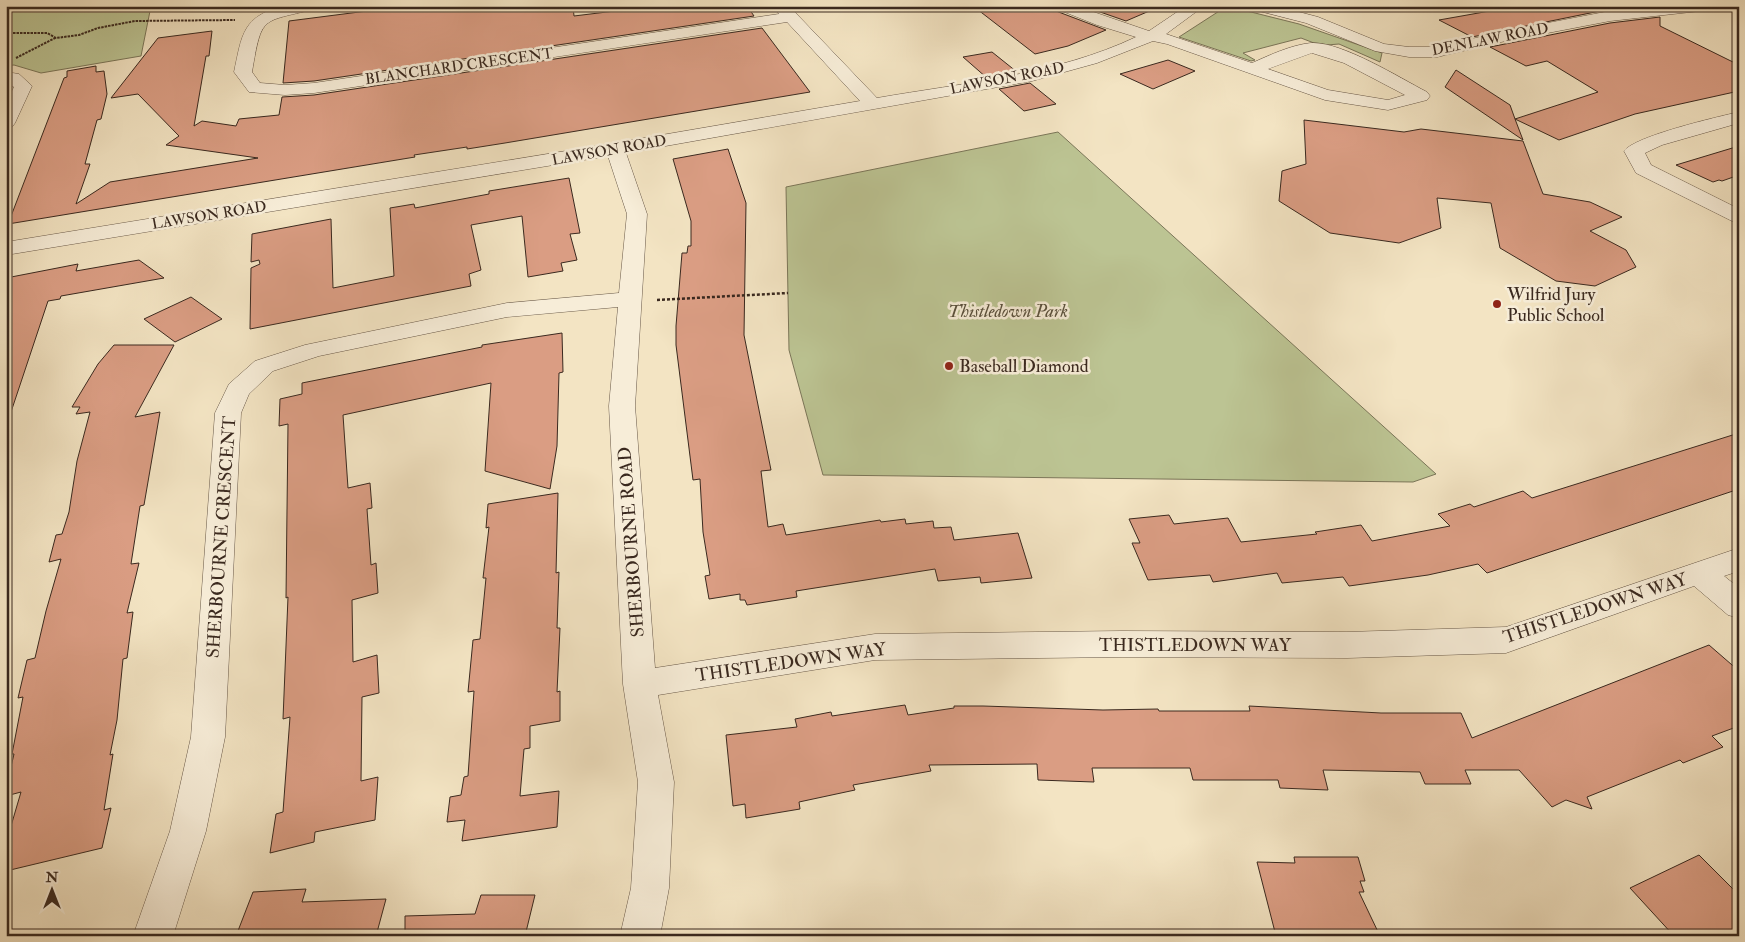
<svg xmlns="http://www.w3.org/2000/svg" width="1745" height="942" viewBox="0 0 1745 942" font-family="'IM FELL Double Pica',serif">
<rect width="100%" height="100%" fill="#f3e4c3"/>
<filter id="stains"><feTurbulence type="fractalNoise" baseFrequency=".004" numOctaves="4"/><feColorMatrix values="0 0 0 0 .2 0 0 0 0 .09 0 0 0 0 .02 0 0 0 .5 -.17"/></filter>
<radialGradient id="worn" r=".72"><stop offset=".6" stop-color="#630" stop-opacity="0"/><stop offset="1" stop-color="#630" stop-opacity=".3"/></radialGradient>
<path fill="#bcc493" stroke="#7b7659" d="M 6,6 L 151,6 L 141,56 L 41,73 L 14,65 L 6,66 Z
M 1227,6 L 1299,24 L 1382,53 L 1380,62 L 1339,44 L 1327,45 L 1314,43 L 1301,38 L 1243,53 L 1255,60 L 1251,61 L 1179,37 Z
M 1058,132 L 1436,474 L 1413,482 L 823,475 L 789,350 L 786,187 Z"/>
<path fill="#da9d83" stroke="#3a291f" d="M 406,6 L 573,6 L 574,16 L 656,6 L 747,6 L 754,16 L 314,81 L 283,83 L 289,21 Z
M 973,6 L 1053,6 L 1056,11 L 1106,30 L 1068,46 L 1035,54 Z
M 1083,6 L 1161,6 L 1126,21 Z
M 1518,6 L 1636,6 L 1610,9 L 1472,37 L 1439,20 Z
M 1660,17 L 1660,26 L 1739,65 L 1739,91 L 1635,114 L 1559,140 L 1515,119 L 1523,140 L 1445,87 L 1456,70 L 1510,105 L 1515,119 L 1598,92 L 1547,61 L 1526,66 L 1490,47 L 1610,23 Z
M 762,28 L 810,92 L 505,143 L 467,149 L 467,147 L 414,155 L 415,157 L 8,224 L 64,78 L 67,77 L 67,71 L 96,66 L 96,72 L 104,71 L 107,94 L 101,119 L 97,120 L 85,164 L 90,164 L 76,204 L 110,182 L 258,158 L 166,145 L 179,136 L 138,94 L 111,98 L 158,38 L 212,31 L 209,56 L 206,56 L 194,126 L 202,121 L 236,126 L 239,119 L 279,115 L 282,97 L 314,95 Z
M 992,52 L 1017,72 L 987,78 L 963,57 Z
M 1168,60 L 1195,71 L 1153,89 L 1120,74 Z
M 1030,83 L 1056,104 L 1024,111 L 999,89 Z
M 1304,120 L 1404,132 L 1421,129 L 1523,141 L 1543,194 L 1590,202 L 1622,217 L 1590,231 L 1626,250 L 1636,267 L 1595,286 L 1556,281 L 1500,248 L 1491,203 L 1437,198 L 1441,228 L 1399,243 L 1330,233 L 1279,201 L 1282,171 L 1306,164 Z
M 1739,146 L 1739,175 L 1722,181 L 1719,180 L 1713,182 L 1676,165 Z
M 728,149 L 746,203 L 744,335 L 771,470 L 761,471 L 768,527 L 783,524 L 786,535 L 880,520 L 881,522 L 905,519 L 906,524 L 933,521 L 934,528 L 951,527 L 954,540 L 1018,533 L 1032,578 L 981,583 L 980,577 L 938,581 L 935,569 L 796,591 L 797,597 L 747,605 L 745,600 L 740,600 L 740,594 L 709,599 L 705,576 L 710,575 L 703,532 L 700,479 L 693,480 L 676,345 L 676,326 L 682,253 L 687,253 L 688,246 L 691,246 L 691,221 L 673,159 Z
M 569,178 L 580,233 L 570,234 L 577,260 L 561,263 L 563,271 L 528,277 L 522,216 L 471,225 L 481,270 L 469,274 L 471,286 L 250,329 L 251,268 L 260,264 L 259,260 L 251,262 L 252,234 L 331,219 L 333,288 L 394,276 L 390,208 L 414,204 L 415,208 L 489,194 L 489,191 Z
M 139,260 L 164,278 L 61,296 L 60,299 L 48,301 L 10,415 L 6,414 L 6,278 L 78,264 L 76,271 Z
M 191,297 L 222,319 L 175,342 L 144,319 Z
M 562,333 L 563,372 L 559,373 L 557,446 L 550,489 L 485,471 L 491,383 L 343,415 L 348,488 L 370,483 L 372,508 L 367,509 L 371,565 L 376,563 L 378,593 L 352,600 L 353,662 L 377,655 L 379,693 L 362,697 L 361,781 L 378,777 L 375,820 L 315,832 L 314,842 L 270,853 L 276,814 L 283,812 L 290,717 L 283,719 L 288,597 L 286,598 L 288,424 L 279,426 L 280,399 L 302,394 L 302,383 L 482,347 L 482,345 Z
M 114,345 L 174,345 L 135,417 L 160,412 L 144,505 L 140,506 L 131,564 L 139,563 L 127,613 L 133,612 L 127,658 L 123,659 L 117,720 L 110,755 L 113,754 L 104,810 L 111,808 L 102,848 L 6,871 L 6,843 L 21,792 L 6,796 L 6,788 L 14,754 L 12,754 L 23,697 L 18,698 L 27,660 L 35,658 L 46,611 L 61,559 L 49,562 L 56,535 L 62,534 L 69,512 L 77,461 L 90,412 L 76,414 L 80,407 L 72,407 L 98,364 Z
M 1739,433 L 1739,489 L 1487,573 L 1478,564 L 1428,575 L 1349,586 L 1343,577 L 1282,583 L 1277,573 L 1213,582 L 1210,575 L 1148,580 L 1132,543 L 1140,543 L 1129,519 L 1169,515 L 1174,524 L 1228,518 L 1241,542 L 1317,534 L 1315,532 L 1361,525 L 1372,541 L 1450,526 L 1438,514 L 1470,504 L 1474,507 L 1523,491 L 1532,498 Z
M 558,493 L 556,573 L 559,572 L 557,628 L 560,628 L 557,692 L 560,691 L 560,721 L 530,726 L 530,748 L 524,749 L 520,796 L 559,791 L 557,827 L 462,841 L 465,820 L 447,822 L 450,797 L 461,795 L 464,777 L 468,776 L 474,691 L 468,692 L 473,640 L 480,639 L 486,578 L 483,578 L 489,527 L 486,528 L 488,504 Z
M 1709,645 L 1739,671 L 1739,726 L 1712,736 L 1723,747 L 1683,763 L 1680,760 L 1587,797 L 1592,809 L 1566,800 L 1552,807 L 1519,770 L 1465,770 L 1471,784 L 1425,784 L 1420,772 L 1323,770 L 1328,790 L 1280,788 L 1278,780 L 1193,780 L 1190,768 L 1092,768 L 1094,782 L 1038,780 L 1037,764 L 929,765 L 931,771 L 853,785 L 855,790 L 799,802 L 800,809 L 746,818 L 745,804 L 733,806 L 726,735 L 797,727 L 795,719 L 831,712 L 832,716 L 905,705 L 908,715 L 954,708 L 954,706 L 983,706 L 1103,710 L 1158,709 L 1159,711 L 1250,711 L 1249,706 L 1381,713 L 1461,713 L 1472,738 Z
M 1699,855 L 1739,895 L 1739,936 L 1674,936 L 1630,888 Z
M 1294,857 L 1358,857 L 1365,881 L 1360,881 L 1364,892 L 1359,892 L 1380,936 L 1276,936 L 1257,862 L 1295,863 Z
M 306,889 L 302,902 L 386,899 L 376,936 L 236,936 L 253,892 Z
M 481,895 L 535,895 L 525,936 L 405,936 L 405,916 L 475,914 Z"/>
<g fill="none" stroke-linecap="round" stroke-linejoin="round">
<g stroke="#685848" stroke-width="1">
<path id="minor" d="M 284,6 L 316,6 L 314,9 C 261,23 262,14 252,72 L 260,83 L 285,85 L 314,83 L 779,14 L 773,6 L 789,6 L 877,98 C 963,83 1056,75 1136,37 L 1097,25 L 1057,9 L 1055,6 L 1076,6 L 1149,31 L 1186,6 L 1204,6 L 1166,34 L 1252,63 C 1270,55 1291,45 1311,43 C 1341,41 1400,78 1427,92 L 1430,96 L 1427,100 L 1388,110 L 1325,100 L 1167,44 L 1153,41 L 1097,63 L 1032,81 L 626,153 L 647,214 L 635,406 L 655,668 L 875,634 L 1122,631 L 1347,632 L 1506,627 L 1739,548 L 1739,571 L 1724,576 L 1739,588 L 1739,618 L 1728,615 L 1694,586 L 1506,653 L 1347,658 L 1122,657 L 875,660 L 658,695 L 674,782 L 669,888 L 660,936 L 620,936 L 631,888 L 638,782 L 623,684 L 609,406 L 618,307 L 507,317 L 319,356 L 273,371 L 249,394 L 241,413 L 225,737 L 206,831 L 173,936 L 133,936 L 170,831 L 191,737 L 215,413 L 229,384 L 255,361 L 305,345 L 507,303 L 619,293 L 627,214 L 608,156 L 6,255 L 6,242 L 615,143 L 860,101 L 787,22 L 314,93 L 285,95 L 249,92 L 234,72 C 242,35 242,16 284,6 ZM 1312,53 L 1344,63 L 1405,95 L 1388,100 L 1328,90 L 1268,69 Z
M 1249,6 L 1276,6 L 1318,17 L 1384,44 L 1409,47 L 1437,47 L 1501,32 L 1610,11 L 1656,6 L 1707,6 L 1705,9 L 1700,11 L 1610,21 L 1501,42 L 1437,57 L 1409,57 L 1375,51 L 1306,23 L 1251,9 Z
M 6,72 L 19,74 L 32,86 L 15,123 L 12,127 L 6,128 L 6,103 L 14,87 L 6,82 Z
M 1739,112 L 1739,123 L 1662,145 L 1645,153 L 1651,165 L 1739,209 L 1739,223 L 1732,221 L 1636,173 L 1624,151 C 1635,136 1717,117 1739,112 Z"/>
</g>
<path stroke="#3a291f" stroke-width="2" stroke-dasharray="2.5 1" stroke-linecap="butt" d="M 6,33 L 47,33 L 56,38 L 79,35 L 98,28 L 135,21 L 235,20
M 16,58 L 55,38"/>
<path stroke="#3a291f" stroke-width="2.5" stroke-dasharray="3 2" stroke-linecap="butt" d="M 657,300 L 788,293"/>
<use href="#minor" fill="#f7edd8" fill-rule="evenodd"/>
</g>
<g fill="#8f2418" stroke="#f7edd8" stroke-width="2">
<circle cx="1497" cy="304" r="5"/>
<circle cx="949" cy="366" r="5"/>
</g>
<g text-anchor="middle" stroke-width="5" stroke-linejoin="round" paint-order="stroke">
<g font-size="15" fill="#3a291f" stroke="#f7edd8">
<text transform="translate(1490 39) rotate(-11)" y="5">DENLAW ROAD</text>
<text transform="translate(459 66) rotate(-8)" y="5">BLANCHARD CRESCENT</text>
<text transform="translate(1007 78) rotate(-11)" y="5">LAWSON ROAD</text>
<text transform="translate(609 150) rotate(-10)" y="5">LAWSON ROAD</text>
<text transform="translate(209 215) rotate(-9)" y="5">LAWSON ROAD</text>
</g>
<g font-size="18" fill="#3a291f" stroke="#f7edd8" text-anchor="start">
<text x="1507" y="300">Wilfrid Jury<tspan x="1507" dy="21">Public School</tspan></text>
<text x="959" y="372">Baseball Diamond</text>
</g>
<g font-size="18" font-style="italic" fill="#5a503c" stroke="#f7edd8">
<text x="1008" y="317">Thistledown Park</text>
</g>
<g font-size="18" fill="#3a291f" stroke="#f7edd8">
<text transform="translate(221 537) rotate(-86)" y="6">SHERBOURNE CRESCENT</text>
<text transform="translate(631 542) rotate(-94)" y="6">SHERBOURNE ROAD</text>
<text transform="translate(1595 608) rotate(-18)" y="6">THISTLEDOWN WAY</text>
<text x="1195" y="651">THISTLEDOWN WAY</text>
<text transform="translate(791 662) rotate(-8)" y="6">THISTLEDOWN WAY</text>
</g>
</g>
<rect width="1745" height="942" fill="none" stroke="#f3e4c3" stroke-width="25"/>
<rect x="8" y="8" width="1730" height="927" fill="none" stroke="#3a291f" stroke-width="2.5"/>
<rect x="12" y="12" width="1720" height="917" fill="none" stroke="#3a291f"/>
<g transform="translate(52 890)" stroke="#f7edd8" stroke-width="4" paint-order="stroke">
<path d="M0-4L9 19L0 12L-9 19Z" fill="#3a291f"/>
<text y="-8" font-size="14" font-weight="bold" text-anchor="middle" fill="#3a291f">N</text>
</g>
<rect width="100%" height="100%" filter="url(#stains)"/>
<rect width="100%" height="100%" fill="url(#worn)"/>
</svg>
